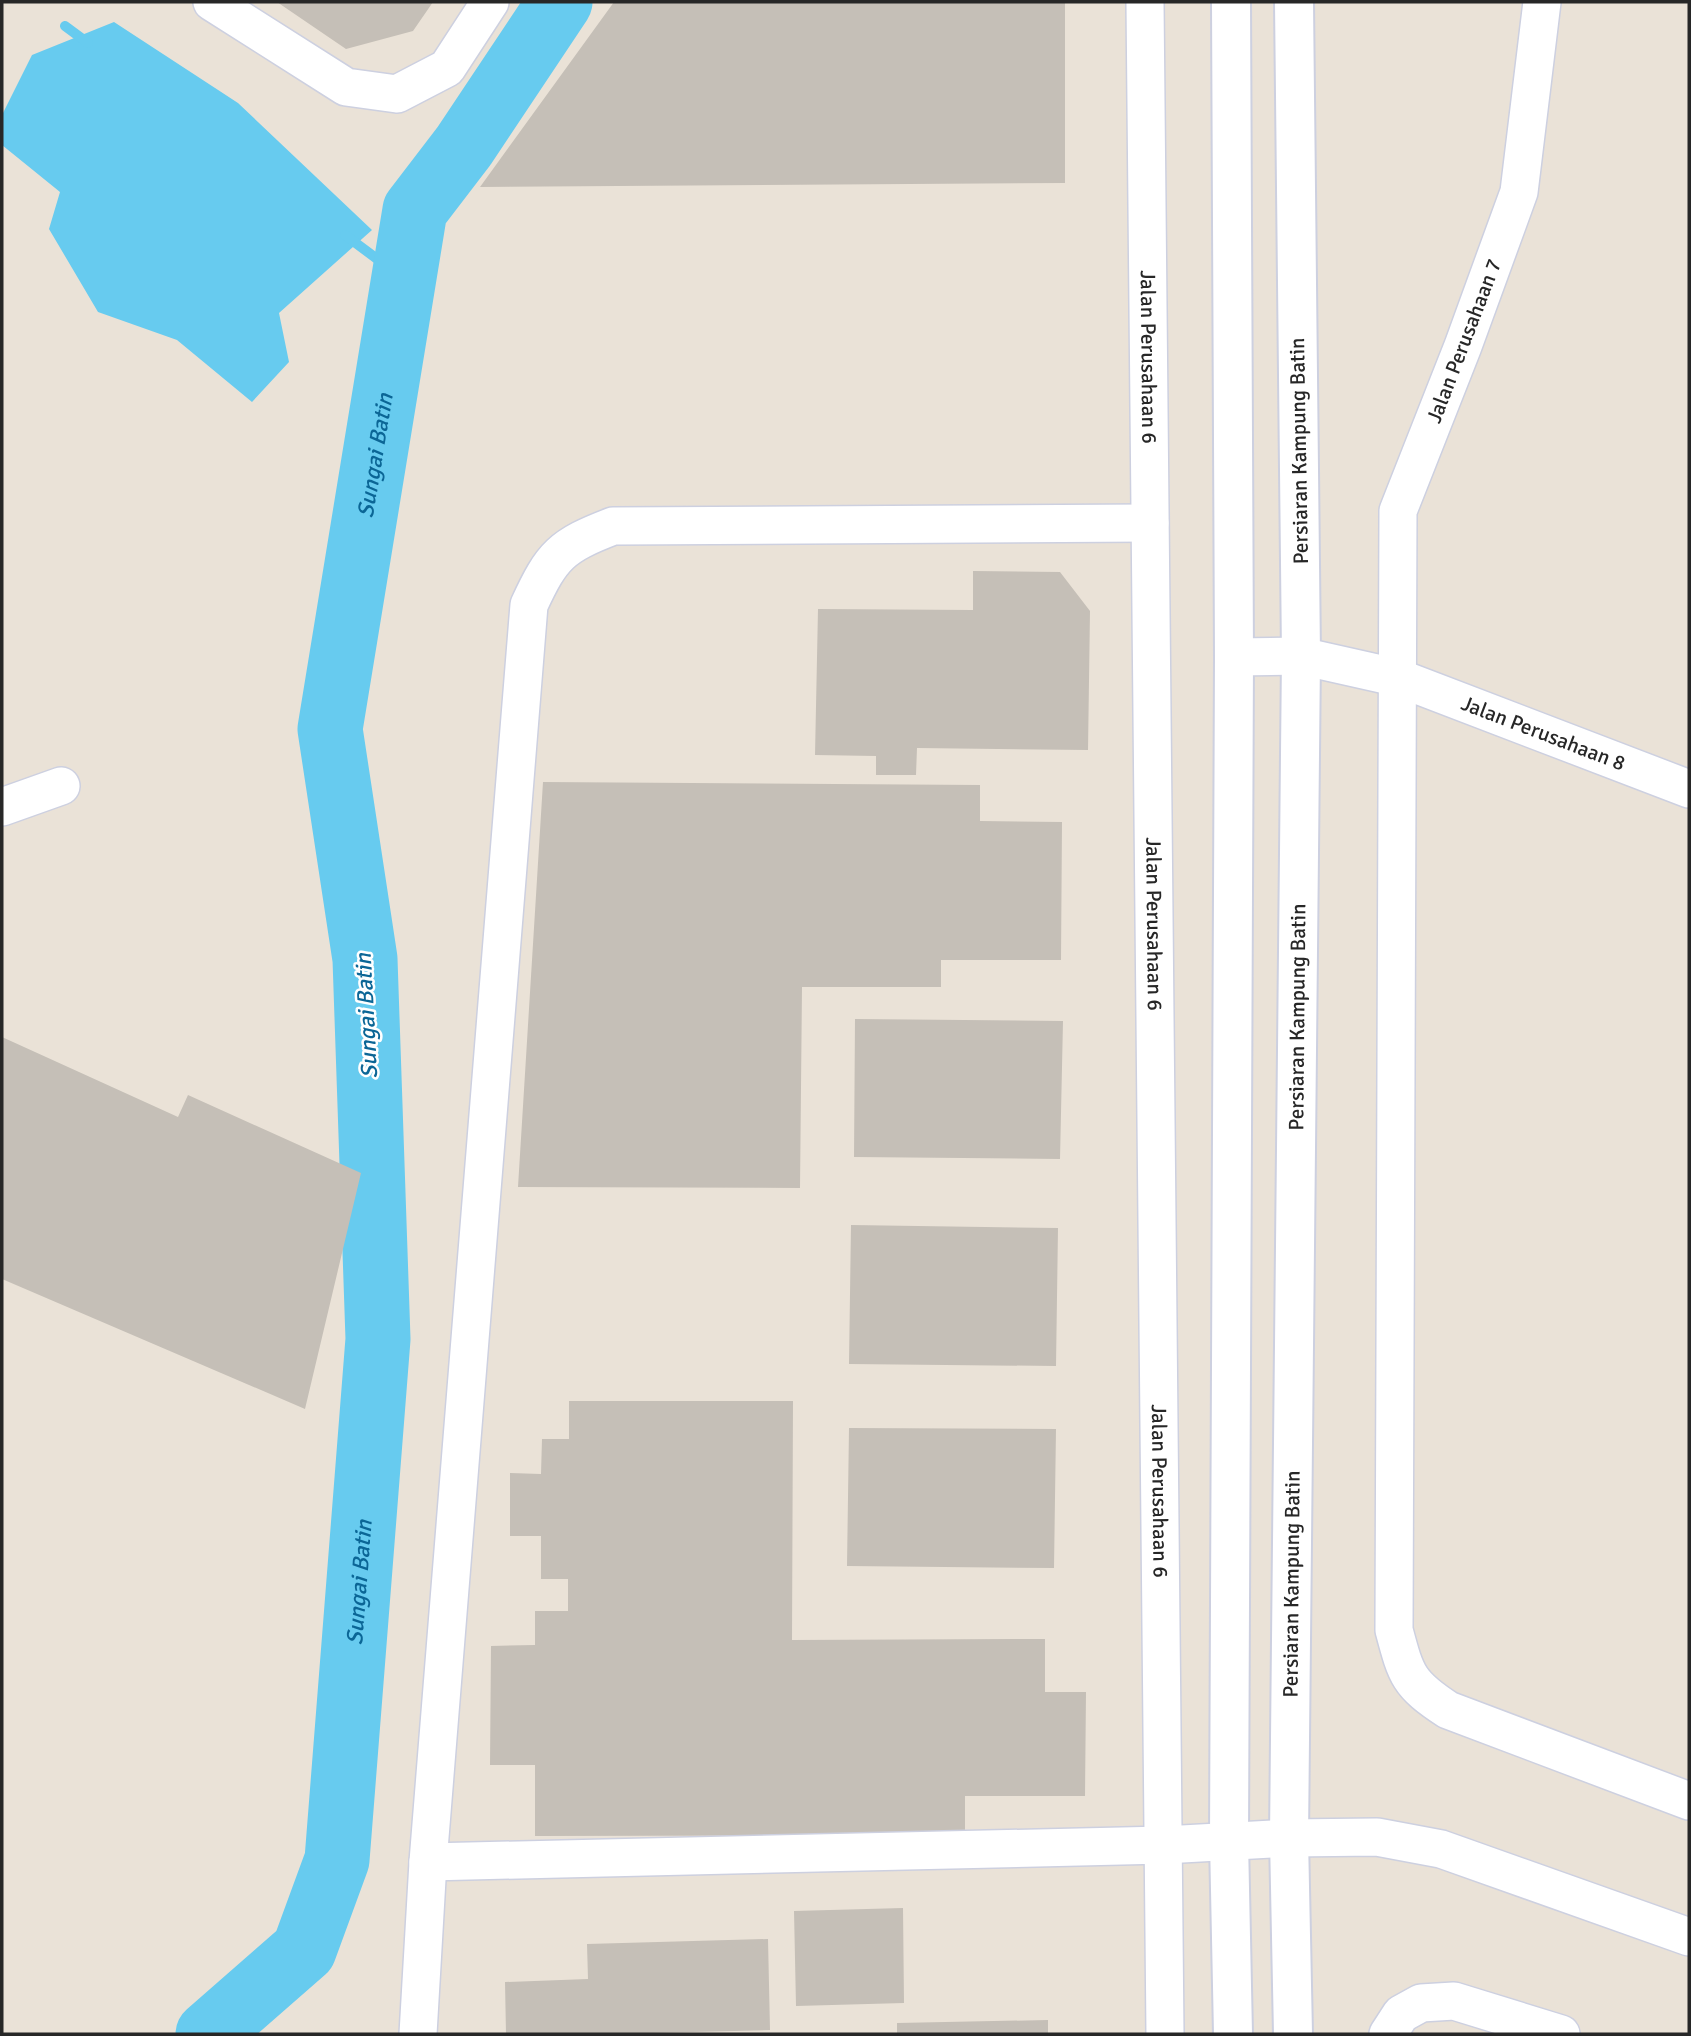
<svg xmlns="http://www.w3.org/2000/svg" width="1691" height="2036" viewBox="0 0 1691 2036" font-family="Signika,sans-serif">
<rect width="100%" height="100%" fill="#eae2d7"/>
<path fill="#67cbef" d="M 114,22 L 238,103 L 372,230 L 279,313 L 289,362 L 252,402 L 177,340 L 98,312 L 49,229 L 60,192 L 2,145 L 2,115 L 32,55 Z"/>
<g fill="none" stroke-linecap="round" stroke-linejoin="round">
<path stroke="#67cbef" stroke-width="10" d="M 65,26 L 88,43
M 345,235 L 404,279"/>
<path stroke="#67cbef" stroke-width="65" id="s1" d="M 208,2034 L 304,1950 L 337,1860 L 378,1339 L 365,959 L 330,729 L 415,210 L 464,146 L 560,2"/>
</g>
<path fill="#c5bfb7" d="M 277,2 L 433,2 L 413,31 L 346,49 Z
M 614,2 L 1065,2 L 1065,183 L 480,187 Z
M 973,571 L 1060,572 L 1090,611 L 1088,750 L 917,748 L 916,775 L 876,775 L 876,756 L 815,755 L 818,609 L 973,610 Z
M 543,782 L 980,785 L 980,821 L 1062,822 L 1061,960 L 941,960 L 941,987 L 802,987 L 800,1188 L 518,1187 Z
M 855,1019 L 1063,1021 L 1060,1159 L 854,1157 Z
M 2,1037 L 178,1117 L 188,1095 L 361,1173 L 305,1409 L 2,1279 Z
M 851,1225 L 1058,1228 L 1056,1366 L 849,1364 Z
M 569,1401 L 793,1401 L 792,1640 L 1045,1639 L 1045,1692 L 1086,1692 L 1085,1796 L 965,1796 L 965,1835 L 535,1836 L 535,1765 L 490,1765 L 491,1646 L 535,1645 L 535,1611 L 568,1611 L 568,1579 L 541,1579 L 541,1536 L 510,1536 L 510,1473 L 541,1474 L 542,1439 L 569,1439 Z
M 849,1428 L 1056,1429 L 1054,1568 L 847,1566 Z
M 903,1908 L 904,2003 L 796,2006 L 794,1911 Z
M 768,1939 L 770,2030 L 612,2034 L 506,2034 L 505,1982 L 588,1979 L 587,1944 Z
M 1048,2020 L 1048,2034 L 897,2034 L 897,2023 Z"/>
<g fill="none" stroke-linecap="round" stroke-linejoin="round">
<g stroke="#cdd0e0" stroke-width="40">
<g id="street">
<path d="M 212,2 L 346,87 L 397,94 L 447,68 L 490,2"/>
<path id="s2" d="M 1145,2 L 1165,2034"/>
<path d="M 1542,2 L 1519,192 L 1463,346 L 1398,511 L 1394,1630 C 1406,1675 1408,1684 1448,1710 L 1689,1801"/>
<path id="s3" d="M 1234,657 L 1301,656 L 1399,678 L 1689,789"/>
<path d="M 2,807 L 61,786"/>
<path d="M 428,1862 L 1164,1845 L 1289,1838 L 1377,1837 L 1441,1849 L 1689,1937"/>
<path d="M 418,2034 L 428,1862 L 529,605 C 552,555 561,546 613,526 L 1150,523"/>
<path d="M 1388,2034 L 1401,2014 L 1421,2003 L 1454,2001 L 1561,2034"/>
</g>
</g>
<g stroke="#cdd0e0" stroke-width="42">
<g id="secondary">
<path d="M 1231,2 L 1234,657 L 1229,1841 L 1233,2034"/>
<path id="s4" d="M 1293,2034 L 1289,1838 L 1301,656 L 1294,2"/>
</g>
</g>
<use href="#street" stroke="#fff" stroke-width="37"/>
<use href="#secondary" stroke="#fff" stroke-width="38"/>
</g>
<g text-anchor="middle" stroke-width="5" stroke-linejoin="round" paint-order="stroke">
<g font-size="21" fill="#272727" stroke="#fff">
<text transform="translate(1464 341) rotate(-69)" y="7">Jalan Perusahaan 7</text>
<text dy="7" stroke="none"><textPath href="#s2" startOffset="355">Jalan Perusahaan 6</textPath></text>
<text transform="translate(1299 451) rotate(-91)" y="7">Persiaran Kampung Batin</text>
<text dy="7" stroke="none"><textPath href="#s3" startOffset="322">Jalan Perusahaan 8</textPath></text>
<text dy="7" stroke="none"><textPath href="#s2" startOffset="922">Jalan Perusahaan 6</textPath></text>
<text dy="7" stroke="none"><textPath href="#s4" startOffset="1017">Persiaran Kampung Batin</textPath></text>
<text dy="7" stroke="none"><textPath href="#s2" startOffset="1489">Jalan Perusahaan 6</textPath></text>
<text dy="7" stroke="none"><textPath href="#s4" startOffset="450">Persiaran Kampung Batin</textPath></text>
</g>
<g font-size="23" font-style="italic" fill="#0b6696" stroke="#fff">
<text dy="8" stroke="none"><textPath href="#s1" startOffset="1636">Sungai Batin</textPath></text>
<text transform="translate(366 1016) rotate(-93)" y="8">Sungai Batin</text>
<text dy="8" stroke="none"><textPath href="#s1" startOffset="502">Sungai Batin</textPath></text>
</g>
</g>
<rect width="1691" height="2036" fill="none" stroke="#272727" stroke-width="7"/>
</svg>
